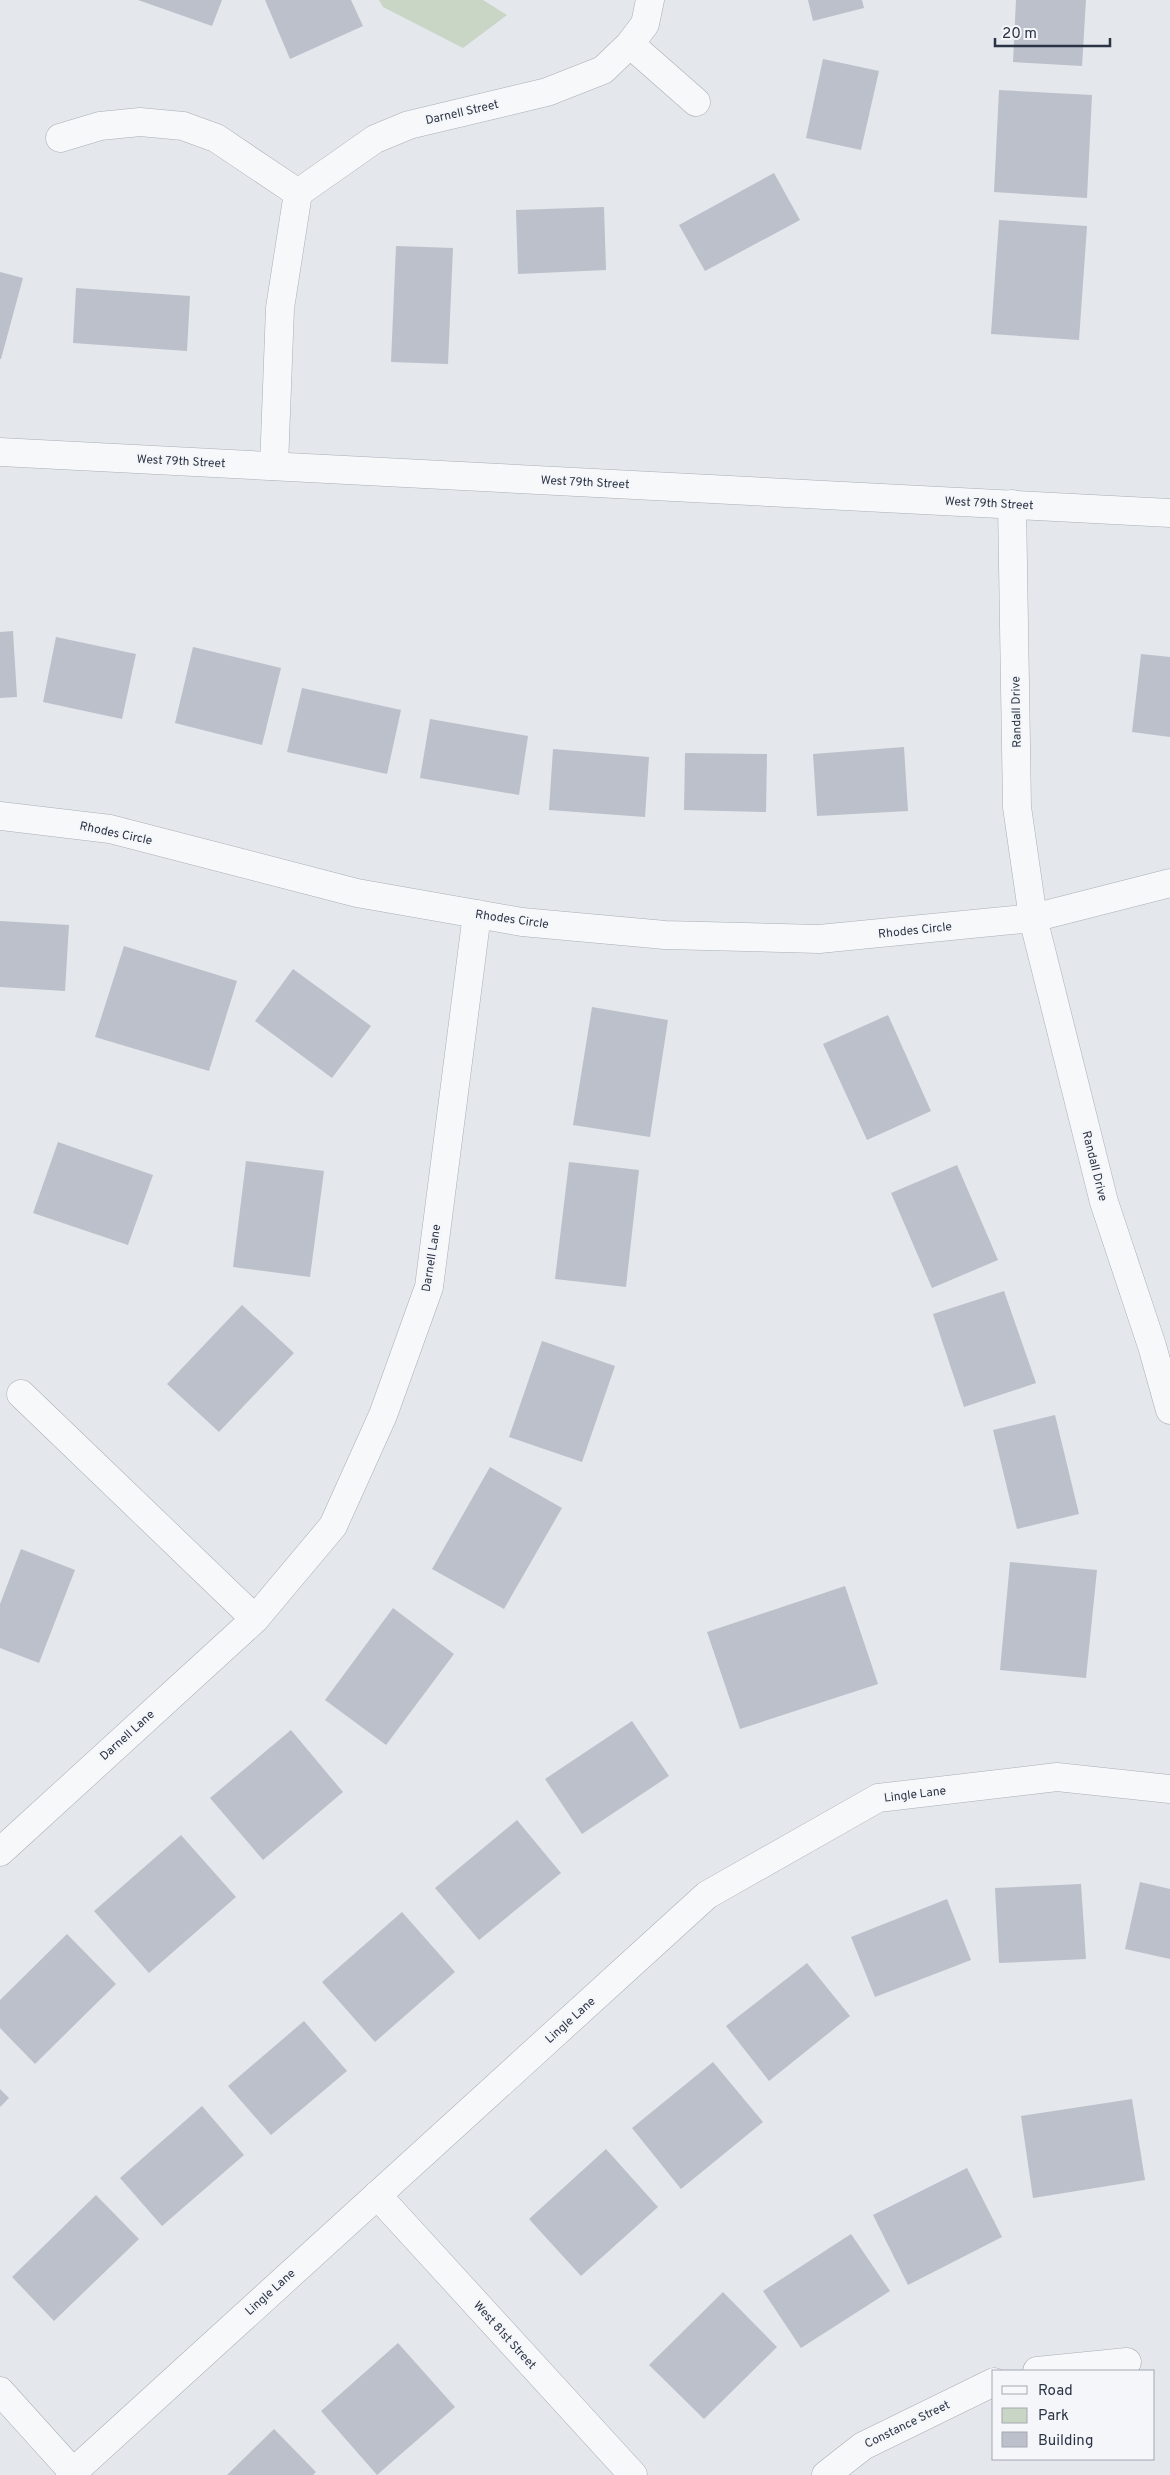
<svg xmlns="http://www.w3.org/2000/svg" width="1170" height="2475" viewBox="0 0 1170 2475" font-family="Overpass,sans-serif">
<rect width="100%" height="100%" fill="#e4e7ec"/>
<path fill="#c9d6c5" d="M 379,0 L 483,0 L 507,15 L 463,48 L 383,7 Z"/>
<path fill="#bbc0ca" d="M 138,0 L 222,0 L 212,26 Z
M 265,0 L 351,0 L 363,26 L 290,59 Z
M 808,0 L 862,0 L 864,8 L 813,21 Z
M 1016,0 L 1086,0 L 1082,66 L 1013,62 Z
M 823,59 L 879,71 L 861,150 L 806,138 Z
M 999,90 L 1092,95 L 1087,198 L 994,192 Z
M 774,173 L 800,220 L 705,271 L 679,225 Z
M 604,207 L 606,270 L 518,274 L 516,210 Z
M 999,220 L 1087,226 L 1079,340 L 991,334 Z
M 396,246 L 453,248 L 448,364 L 391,362 Z
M 0,272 L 23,278 L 1,359 L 0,359 Z
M 76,288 L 190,296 L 187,351 L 73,343 Z
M 13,631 L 17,697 L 0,698 L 0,632 Z
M 56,637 L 136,654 L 122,719 L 43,702 Z
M 193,647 L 281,668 L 262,745 L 175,723 Z
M 1141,654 L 1170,657 L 1170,737 L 1132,732 Z
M 302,688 L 401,710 L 387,774 L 287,752 Z
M 430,719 L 528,736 L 519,795 L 420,778 Z
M 904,747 L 908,811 L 817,816 L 813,754 Z
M 553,749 L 649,757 L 645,817 L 549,810 Z
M 685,753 L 767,754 L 766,812 L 684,810 Z
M 0,921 L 69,925 L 65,991 L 0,987 Z
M 124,946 L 237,981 L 209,1071 L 95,1037 Z
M 293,969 L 371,1026 L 332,1078 L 255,1021 Z
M 592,1007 L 668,1020 L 650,1137 L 573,1125 Z
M 888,1015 L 931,1111 L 867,1140 L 823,1044 Z
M 58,1142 L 153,1175 L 128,1245 L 33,1213 Z
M 246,1161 L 324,1171 L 310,1277 L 233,1267 Z
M 569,1162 L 639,1170 L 626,1287 L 555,1279 Z
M 957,1165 L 998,1260 L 932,1288 L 891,1193 Z
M 1004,1291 L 1036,1383 L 964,1407 L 933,1314 Z
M 242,1305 L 294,1353 L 219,1432 L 167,1384 Z
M 542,1341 L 615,1366 L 582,1462 L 509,1437 Z
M 1055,1415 L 1079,1514 L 1017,1529 L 993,1430 Z
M 490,1467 L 562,1508 L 504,1609 L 432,1569 Z
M 21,1549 L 75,1570 L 39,1663 L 0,1648 L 0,1604 Z
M 1010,1562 L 1097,1570 L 1086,1678 L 1000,1670 Z
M 845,1586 L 878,1684 L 740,1729 L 707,1632 Z
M 393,1608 L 454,1654 L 386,1745 L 325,1700 Z
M 632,1721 L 669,1776 L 582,1834 L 545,1779 Z
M 291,1730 L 343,1792 L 263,1860 L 210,1798 Z
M 517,1820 L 561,1873 L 479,1940 L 435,1888 Z
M 181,1835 L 236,1897 L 149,1973 L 94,1911 Z
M 1140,1882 L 1170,1889 L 1170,1959 L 1125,1949 Z
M 1081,1884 L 1086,1959 L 999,1963 L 995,1888 Z
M 947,1899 L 971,1960 L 875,1997 L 851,1937 Z
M 402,1912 L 455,1972 L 375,2042 L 322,1982 Z
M 67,1934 L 116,1984 L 35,2064 L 0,2028 L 0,2000 Z
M 807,1963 L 850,2016 L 769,2081 L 726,2026 Z
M 304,2021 L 347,2071 L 271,2135 L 228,2086 Z
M 713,2062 L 763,2122 L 681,2189 L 632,2128 Z
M 0,2089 L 9,2098 L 0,2107 Z
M 1132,2099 L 1145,2180 L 1033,2198 L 1021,2116 Z
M 202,2106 L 244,2155 L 162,2226 L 120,2178 Z
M 606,2149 L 658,2207 L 581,2276 L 529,2219 Z
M 967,2168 L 1002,2237 L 908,2285 L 873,2215 Z
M 96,2195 L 139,2239 L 54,2321 L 12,2277 Z
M 851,2234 L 890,2291 L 801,2348 L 763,2291 Z
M 723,2292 L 777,2347 L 704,2419 L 649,2365 Z
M 398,2343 L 455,2407 L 377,2475 L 321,2411 Z
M 274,2429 L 316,2472 L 313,2475 L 227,2475 Z"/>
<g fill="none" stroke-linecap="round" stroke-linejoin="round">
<g stroke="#a9aeb7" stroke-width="29">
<path id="minor" d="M 630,44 L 696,102
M 60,138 L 100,126 L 140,122 L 183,126 L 216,138 L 298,193 L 375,139 L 409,125 L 547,92 L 603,70 L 630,44 L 645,24 L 650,0
M 274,466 L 280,308 L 298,193
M 1012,504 L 1017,807 L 1033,918 L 1104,1202 L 1152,1346 L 1170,1410
M 0,816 L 110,829 L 357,893 L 522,922 L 665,935 L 819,939 L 1033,918 L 1170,883
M 21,1394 L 255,1619
M 0,1852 L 255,1619 L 333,1526 L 383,1415 L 429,1287 L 477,914
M 377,2195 L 633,2475
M 1037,2371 L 1127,2362
M 0,2391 L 73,2472
M 70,2475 L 707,1895 L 878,1798 L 1057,1777 L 1170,1789
M 826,2475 L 863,2446 L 994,2382"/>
</g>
<g stroke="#a9aeb7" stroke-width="29">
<path id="tertiary" d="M 0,452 L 1170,513"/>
</g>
<use href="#minor" stroke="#f7f8fa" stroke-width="28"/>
<use href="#tertiary" stroke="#f7f8fa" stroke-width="28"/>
</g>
<g text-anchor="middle" stroke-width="4.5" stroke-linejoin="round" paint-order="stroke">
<g font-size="12" fill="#2b3445" stroke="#f4f6f9">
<text transform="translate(462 112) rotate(-13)" y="4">Darnell Street</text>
<text transform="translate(181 461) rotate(3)" y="4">West 79th Street</text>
<text transform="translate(585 482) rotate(3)" y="4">West 79th Street</text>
<text transform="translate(989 503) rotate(3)" y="4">West 79th Street</text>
<text transform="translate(1016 712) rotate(-91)" y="4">Randall Drive</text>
<text transform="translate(116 833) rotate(12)" y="4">Rhodes Circle</text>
<text transform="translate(512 919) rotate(8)" y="4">Rhodes Circle</text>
<text transform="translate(915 930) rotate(-6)" y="4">Rhodes Circle</text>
<text transform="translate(1095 1166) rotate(76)" y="4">Randall Drive</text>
<text transform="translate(431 1258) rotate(-81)" y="4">Darnell Lane</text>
<text transform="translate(127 1735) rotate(-42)" y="4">Darnell Lane</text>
<text transform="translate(915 1794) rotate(-7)" y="4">Lingle Lane</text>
<text transform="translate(570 2020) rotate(-42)" y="4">Lingle Lane</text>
<text transform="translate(270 2292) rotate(-42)" y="4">Lingle Lane</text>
<text transform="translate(505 2335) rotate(48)" y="4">West 81st Street</text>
<text transform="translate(907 2424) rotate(-26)" y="4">Constance Street</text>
</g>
</g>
<rect x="992" y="2370" width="162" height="90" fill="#f4f6f9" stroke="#a4a8b1"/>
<rect x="1002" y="2386" width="25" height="8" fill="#f7f8fa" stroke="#a4a8b1"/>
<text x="1038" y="2395" font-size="15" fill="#2b3445">Road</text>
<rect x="1002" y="2408" width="25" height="15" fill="#c9d6c5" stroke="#a4a8b1"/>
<text x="1038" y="2420" font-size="15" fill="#2b3445">Park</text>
<rect x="1002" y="2432" width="25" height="15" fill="#bbc0ca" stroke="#a4a8b1"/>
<text x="1038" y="2445" font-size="15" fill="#2b3445">Building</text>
<path d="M995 38v8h115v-8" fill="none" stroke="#2b3445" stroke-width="2.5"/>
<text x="1002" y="38" font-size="15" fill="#2b3445" stroke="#f4f6f9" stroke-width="4" paint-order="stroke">20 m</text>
</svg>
